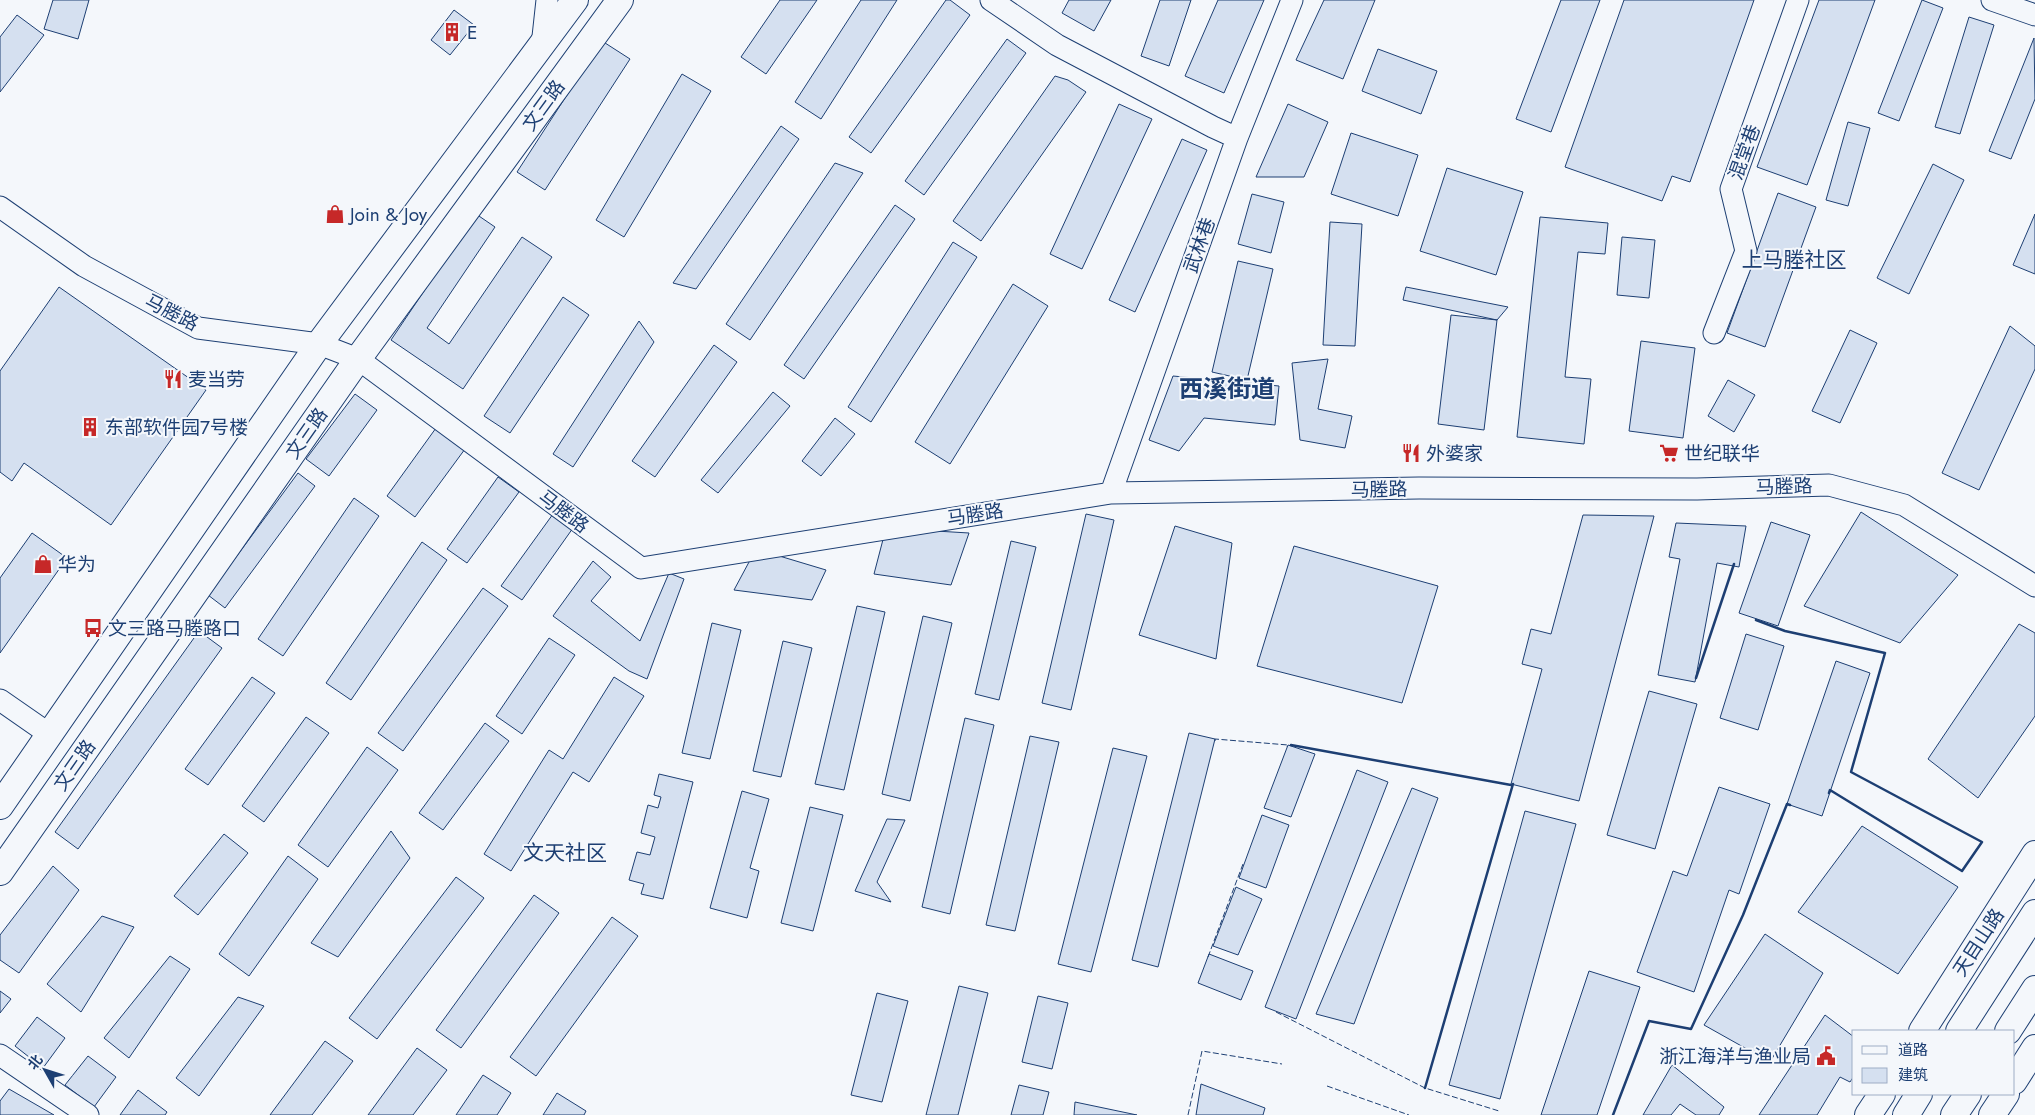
<svg xmlns="http://www.w3.org/2000/svg" width="2035" height="1115" viewBox="0 0 2035 1115" font-family="Jost,'Noto Sans SC',sans-serif">
<rect width="100%" height="100%" fill="#f4f7fb"/>
<path fill="#d5e0f0" stroke="#1d3f73" d="M 53,0 L 89,0 L 78,39 L 44,29 Z
M 780,0 L 817,0 L 766,74 L 741,57 Z
M 861,0 L 897,0 L 821,119 L 795,102 Z
M 946,0 L 950,0 L 970,15 L 871,153 L 849,137 Z
M 1069,0 L 1111,0 L 1094,31 L 1062,13 Z
M 1160,0 L 1191,0 L 1169,66 L 1141,56 Z
M 1218,0 L 1264,0 L 1224,93 L 1185,76 Z
M 1324,0 L 1375,0 L 1343,79 L 1296,60 Z
M 1561,0 L 1600,0 L 1551,132 L 1516,119 Z
M 1624,0 L 1754,0 L 1690,182 L 1672,176 L 1662,201 L 1565,167 Z
M 1819,0 L 1875,0 L 1807,185 L 1757,167 Z
M 1922,0 L 1943,8 L 1899,121 L 1878,113 Z
M 454,10 L 474,25 L 450,55 L 431,40 Z
M 17,15 L 44,35 L 0,92 L 0,37 Z
M 1969,17 L 1994,25 L 1960,134 L 1935,127 Z
M 2034,38 L 2035,99 L 2011,159 L 1989,151 Z
M 1007,39 L 1026,53 L 924,195 L 905,181 Z
M 602,41 L 630,59 L 545,190 L 517,172 Z
M 1378,49 L 1437,71 L 1421,114 L 1362,91 Z
M 682,74 L 711,91 L 624,237 L 596,220 Z
M 1055,76 L 1068,80 L 1086,92 L 981,241 L 953,221 Z
M 1119,104 L 1152,119 L 1082,269 L 1050,254 Z
M 1288,104 L 1328,122 L 1304,177 L 1256,177 Z
M 1848,122 L 1870,128 L 1848,206 L 1826,200 Z
M 781,126 L 799,139 L 696,289 L 673,283 Z
M 1351,133 L 1418,155 L 1398,216 L 1331,194 Z
M 1182,139 L 1207,150 L 1135,312 L 1109,300 Z
M 835,163 L 863,173 L 750,340 L 726,324 Z
M 1933,164 L 1964,180 L 1909,294 L 1877,278 Z
M 1447,168 L 1523,192 L 1496,275 L 1420,251 Z
M 1778,193 L 1816,207 L 1765,347 L 1727,333 Z
M 1252,194 L 1284,202 L 1271,253 L 1238,244 Z
M 895,205 L 915,219 L 804,379 L 784,365 Z
M 476,214 L 495,227 L 427,328 L 449,344 L 522,237 L 552,257 L 463,389 L 391,340 Z
M 2035,214 L 2035,274 L 2013,265 Z
M 1540,217 L 1608,223 L 1605,254 L 1578,252 L 1565,377 L 1591,379 L 1584,444 L 1517,437 Z
M 1330,222 L 1362,224 L 1355,346 L 1323,345 Z
M 1622,237 L 1655,240 L 1649,298 L 1617,295 Z
M 953,242 L 977,257 L 871,422 L 848,407 Z
M 1238,261 L 1273,269 L 1247,380 L 1212,372 Z
M 1013,284 L 1048,306 L 950,464 L 915,442 Z
M 59,287 L 206,390 L 111,525 L 24,463 L 12,481 L 0,472 L 0,371 Z
M 1406,287 L 1508,307 L 1497,320 L 1403,300 Z
M 563,297 L 589,315 L 510,433 L 484,416 Z
M 1451,315 L 1497,320 L 1484,430 L 1438,424 Z
M 639,321 L 654,342 L 573,467 L 553,454 Z
M 2010,326 L 2035,346 L 2035,369 L 1979,490 L 1942,473 Z
M 1850,330 L 1877,343 L 1840,423 L 1812,411 Z
M 1641,341 L 1695,348 L 1683,438 L 1629,431 Z
M 714,345 L 737,362 L 655,477 L 632,461 Z
M 1328,359 L 1318,409 L 1352,416 L 1345,448 L 1300,440 L 1292,363 Z
M 1173,376 L 1279,386 L 1275,425 L 1204,418 L 1179,451 L 1149,440 Z
M 1728,380 L 1755,395 L 1734,432 L 1708,416 Z
M 773,392 L 790,406 L 718,493 L 701,480 Z
M 355,394 L 377,410 L 329,476 L 306,459 Z
M 835,418 L 855,434 L 821,476 L 802,461 Z
M 436,428 L 465,449 L 415,517 L 387,496 Z
M 298,473 L 315,486 L 225,608 L 208,595 Z
M 498,477 L 519,492 L 467,563 L 447,549 Z
M 354,498 L 379,516 L 283,656 L 258,639 Z
M 1861,512 L 1958,575 L 1900,643 L 1804,606 Z
M 553,514 L 573,528 L 522,600 L 501,586 Z
M 1086,514 L 1114,520 L 1071,710 L 1042,703 Z
M 1583,515 L 1654,516 L 1579,801 L 1511,784 L 1542,669 L 1522,664 L 1531,629 L 1551,634 Z
M 1771,522 L 1810,535 L 1778,626 L 1739,613 Z
M 1676,523 L 1746,526 L 1739,567 L 1717,563 L 1695,682 L 1658,675 L 1680,559 L 1669,557 Z
M 1175,526 L 1232,543 L 1216,659 L 1139,635 Z
M 886,528 L 969,533 L 951,585 L 874,574 Z
M 32,533 L 67,558 L 0,653 L 0,578 Z
M 1011,541 L 1036,547 L 999,700 L 975,694 Z
M 422,542 L 447,560 L 351,700 L 326,683 Z
M 1294,546 L 1438,586 L 1402,703 L 1257,666 Z
M 756,549 L 826,570 L 812,600 L 734,590 Z
M 593,561 L 611,577 L 591,601 L 640,641 L 669,573 L 684,579 L 647,679 L 629,671 L 553,616 Z
M 483,588 L 508,606 L 403,751 L 378,733 Z
M 857,606 L 885,612 L 844,790 L 815,784 Z
M 923,616 L 952,623 L 910,801 L 882,794 Z
M 712,623 L 741,630 L 710,759 L 682,753 Z
M 2019,624 L 2035,633 L 2035,716 L 1978,798 L 1928,759 Z
M 199,631 L 222,648 L 78,849 L 55,832 Z
M 1746,634 L 1784,646 L 1758,730 L 1720,718 Z
M 549,638 L 575,655 L 522,734 L 496,716 Z
M 783,641 L 812,648 L 781,777 L 753,771 Z
M 1836,661 L 1870,673 L 1822,816 L 1787,804 Z
M 252,677 L 275,693 L 208,785 L 185,769 Z
M 614,677 L 644,696 L 589,782 L 573,772 L 511,871 L 484,854 L 549,750 L 563,759 Z
M 1649,691 L 1697,704 L 1655,849 L 1607,835 Z
M 306,717 L 329,733 L 264,822 L 242,806 Z
M 965,718 L 994,725 L 950,914 L 922,907 Z
M 485,723 L 509,741 L 443,830 L 419,813 Z
M 1189,733 L 1215,739 L 1158,967 L 1132,960 Z
M 1030,736 L 1059,742 L 1015,931 L 986,925 Z
M 1288,745 L 1315,754 L 1291,817 L 1264,808 Z
M 367,747 L 398,770 L 328,867 L 298,845 Z
M 1113,748 L 1147,756 L 1091,972 L 1058,964 Z
M 1357,770 L 1388,782 L 1296,1019 L 1265,1007 Z
M 659,774 L 693,782 L 663,899 L 641,894 L 644,884 L 629,880 L 637,852 L 650,855 L 655,837 L 641,833 L 648,805 L 658,808 L 661,797 L 654,795 Z
M 1719,787 L 1770,804 L 1739,894 L 1729,890 L 1694,992 L 1637,972 L 1673,871 L 1687,876 Z
M 1412,788 L 1438,798 L 1354,1024 L 1316,1014 Z
M 742,791 L 769,799 L 750,868 L 759,871 L 747,918 L 710,908 Z
M 810,807 L 843,815 L 813,931 L 781,923 Z
M 1525,811 L 1576,824 L 1500,1099 L 1449,1085 Z
M 1262,815 L 1289,825 L 1266,888 L 1239,878 Z
M 887,819 L 905,820 L 877,882 L 891,902 L 855,891 Z
M 1862,826 L 1958,887 L 1898,974 L 1798,912 Z
M 391,831 L 410,858 L 338,957 L 311,943 Z
M 224,834 L 248,853 L 198,915 L 174,896 Z
M 288,856 L 318,879 L 249,976 L 219,954 Z
M 53,866 L 79,890 L 19,973 L 0,960 L 0,935 Z
M 456,877 L 484,898 L 377,1039 L 349,1018 Z
M 1236,887 L 1262,899 L 1238,955 L 1213,946 Z
M 534,895 L 559,913 L 461,1048 L 436,1030 Z
M 102,916 L 134,927 L 81,1012 L 47,984 Z
M 612,917 L 638,936 L 536,1076 L 510,1057 Z
M 1765,934 L 1823,973 L 1770,1062 L 1704,1025 Z
M 1209,954 L 1253,971 L 1241,1000 L 1198,983 Z
M 170,956 L 190,969 L 129,1058 L 104,1038 Z
M 1589,971 L 1640,987 L 1597,1115 L 1541,1115 Z
M 959,986 L 988,993 L 958,1115 L 926,1115 Z
M 0,991 L 11,999 L 0,1013 Z
M 877,993 L 908,1001 L 882,1102 L 851,1095 Z
M 1038,996 L 1068,1003 L 1052,1069 L 1022,1062 Z
M 238,997 L 264,1006 L 199,1096 L 176,1078 Z
M 1825,1015 L 1854,1037 L 1854,1076 L 1850,1082 L 1840,1077 L 1817,1115 L 1759,1115 Z
M 37,1017 L 65,1038 L 43,1068 L 15,1046 Z
M 325,1041 L 353,1061 L 312,1115 L 270,1115 Z
M 417,1048 L 447,1070 L 413,1115 L 368,1115 Z
M 88,1056 L 116,1077 L 94,1107 L 65,1085 Z
M 1672,1065 L 1724,1107 L 1719,1115 L 1696,1115 L 1680,1104 L 1671,1115 L 1643,1115 Z
M 483,1075 L 511,1093 L 497,1115 L 456,1115 Z
M 1201,1084 L 1265,1108 L 1263,1115 L 1196,1115 Z
M 1019,1085 L 1049,1092 L 1043,1115 L 1011,1115 Z
M 9,1089 L 54,1115 L 0,1115 L 0,1101 Z
M 138,1090 L 167,1112 L 165,1115 L 120,1115 Z
M 557,1093 L 586,1111 L 584,1115 L 543,1115 Z
M 1075,1102 L 1137,1115 L 1074,1115 Z"/>
<g fill="none" stroke-linecap="round" stroke-linejoin="round">
<g stroke="#1d3f73" stroke-width="23">
<path id="minor" d="M 991,0 L 1057,45 L 1213,127 L 1237,138
M 1992,0 L 2035,15
M 542,46 L 547,0
M 0,207 L 84,266 L 198,328 L 319,344 L 358,359 L 641,568 L 1111,493 L 1419,488 L 1697,489 L 1829,485 L 1904,505 L 2035,586
M 1714,333 L 1746,251 L 1731,189 L 1798,0
M 1111,493 L 1237,138 L 1292,0
M 0,700 L 49,734
M 0,1055 L 88,1115"/>
</g>
<g stroke="#1d3f73" stroke-width="28">
<path id="major" d="M 0,806 L 319,344 L 575,0
M 0,872 L 358,359 L 620,0
M 1922,1031 L 2035,854
M 1959,1031 L 2035,913
M 2008,1031 L 2035,989
M 2014,1081 L 2035,1048
M 1868,1115 L 1882,1094
M 1906,1115 L 1919,1094
M 1954,1115 L 1968,1094
M 1992,1115 L 2006,1094"/>
</g>
<use href="#minor" stroke="#f4f7fb" stroke-width="21"/>
<use href="#major" stroke="#f4f7fb" stroke-width="26"/>
<path stroke="#1d3f73" stroke-width="1" stroke-dasharray="6 2.5" stroke-linecap="butt" d="M 1215,741 L 1215,739 L 1288,745 L 1287,747
M 1208,957 L 1243,864
M 1276,1012 L 1425,1088 L 1499,1111
M 1327,1086 L 1409,1115
M 1188,1115 L 1202,1051 L 1282,1064"/>
<path stroke="#1d3f73" stroke-width="2.5" d="M 1756,620 L 1785,631 L 1885,653 L 1851,772 L 1982,842 L 1962,871 L 1830,790 L 1829,793
M 1696,678 L 1734,564
M 1291,745 L 1511,785
M 1425,1088 L 1513,784
M 1613,1115 L 1649,1021 L 1691,1029 L 1743,915 L 1787,804 L 1790,805"/>
</g>
<defs>
<g id="building-bare" transform="scale(1.5)"><path d="M-4-6H4V6H1V3H-1V6H-4ZM-2.5-4.3h1.7v1.8h-1.7ZM.8-4.3h1.7v1.8H.8ZM-2.5-1h1.7V.8h-1.7ZM.8-1h1.7V.8H.8Z" fill="#c62828" stroke="#f4f7fb" stroke-width="2.5" paint-order="stroke"/></g>
<g id="shop-bare" transform="scale(1.5)"><path d="M-5-2.5h2.3a2.7 3.5 0 0 1 5.4 0H5L5.5 6h-11ZM-1.5-2.5h3a1.5 2.3 0 0 0-3 0Z" fill="#c62828" stroke="#f4f7fb" stroke-width="2.5" paint-order="stroke"/></g>
<g id="restaurant-bare" transform="scale(1.5)"><path d="M-5-6h1v4h1v-4h1v4h1v-4h1v5L-1.5 .5V6h-2V.5L-5-1ZM5-6V6H3V1.5H1.5Q1.5-4 5-6Z" fill="#c62828" stroke="#f4f7fb" stroke-width="2.5" paint-order="stroke"/></g>
<g id="supermarket-bare" transform="scale(1.5)"><path d="M-6-5.5h2.5l.6 2H6L4.5 2H-2.5L-4.4-4H-6ZM-1.5 3.2a1.3 1.3 0 1 0 .1 0ZM3 3.2a1.3 1.3 0 1 0 .1 0Z" fill="#c62828" stroke="#f4f7fb" stroke-width="2.5" paint-order="stroke"/></g>
<g id="bus-bare" transform="scale(1.5)"><path d="M-5-6H5V4H4V6H2V4H-2V6H-4V4H-5ZM-3.5-4V0h7V-4ZM-3.5 1.2v1.5H-2V1.2ZM2 1.2v1.5H3.5V1.2Z" fill="#c62828" stroke="#f4f7fb" stroke-width="2.5" paint-order="stroke"/></g>
<g id="civic-bare" transform="scale(1.5)"><path d="M-.6-6.5H3V-4.5H.6V-3L4-1V1h2V6H-6V1h2V-1L-.6-3ZM-1.2 2.5V6h2.4V2.5Z" fill="#c62828" stroke="#f4f7fb" stroke-width="2.5" paint-order="stroke"/></g>
</defs>
<g fill-rule="evenodd">
<use href="#building-bare" x="452" y="32"/>
<use href="#shop-bare" x="335" y="214"/>
<use href="#restaurant-bare" x="173" y="379"/>
<use href="#building-bare" x="90" y="427"/>
<use href="#restaurant-bare" x="1411" y="453"/>
<use href="#supermarket-bare" x="1669" y="453"/>
<use href="#shop-bare" x="43" y="564"/>
<use href="#bus-bare" x="93" y="628"/>
<use href="#civic-bare" x="1826" y="1056"/>
</g>
<g text-anchor="middle" stroke-width="4" stroke-linejoin="round" paint-order="stroke">
<g font-size="19" fill="#1d3f73" stroke="#f4f7fb" text-anchor="start">
<text x="467" y="39">E</text>
<text x="350" y="221">Join &amp; Joy</text>
<text x="188" y="386">麦当劳</text>
<text x="105" y="434">东部软件园7号楼</text>
<text x="1426" y="460">外婆家</text>
<text x="1684" y="460">世纪联华</text>
<text x="58" y="571">华为</text>
<text x="108" y="635">文三路马塍路口</text>
<text x="1811" y="1063" text-anchor="end">浙江海洋与渔业局</text>
</g>
<g font-size="19" fill="#1d3f73" stroke="#f4f7fb">
<text transform="translate(543 105) rotate(-54)" y="7">文三路</text>
<text transform="translate(1744 152) rotate(-70)" y="7">混堂巷</text>
<text transform="translate(1199 245) rotate(-70)" y="7">武林巷</text>
<text transform="translate(172 312) rotate(27)" y="7">马塍路</text>
<text transform="translate(306 433) rotate(-55)" y="7">文三路</text>
<text transform="translate(1784 486) rotate(-2)" y="7">马塍路</text>
<text transform="translate(1379 489) rotate(-1)" y="7">马塍路</text>
<text transform="translate(564 511) rotate(37)" y="7">马塍路</text>
<text transform="translate(975 514) rotate(-9)" y="7">马塍路</text>
<text transform="translate(74 765) rotate(-55)" y="7">文三路</text>
<text transform="translate(1978 942) rotate(-57)" y="7">天目山路</text>
</g>
<g font-size="21" fill="#1d3f73" stroke="#f4f7fb">
<text x="1794" y="267">上马塍社区</text>
<text x="565" y="860">文天社区</text>
</g>
<g font-size="24" font-weight="bold" fill="#1d3f73" stroke="#f4f7fb">
<text x="1227" y="397">西溪街道</text>
</g>
</g>
<rect x="1852" y="1030" width="162" height="65" fill="#f4f7fb" stroke="#9eadc5"/>
<rect x="1862" y="1046" width="25" height="8" fill="#f4f7fb" stroke="#9eadc5"/>
<text x="1898" y="1055" font-size="15" fill="#1d3f73">道路</text>
<rect x="1862" y="1068" width="25" height="15" fill="#d5e0f0" stroke="#9eadc5"/>
<text x="1898" y="1080" font-size="15" fill="#1d3f73">建筑</text>
<g transform="translate(45 1070) rotate(309)" stroke="#f4f7fb" stroke-width="4" paint-order="stroke">
<path d="M0-4L9 19L0 12L-9 19Z" fill="#1d3f73"/>
<text y="-8" font-size="14" font-weight="bold" text-anchor="middle" fill="#1d3f73">北</text>
</g>
</svg>
